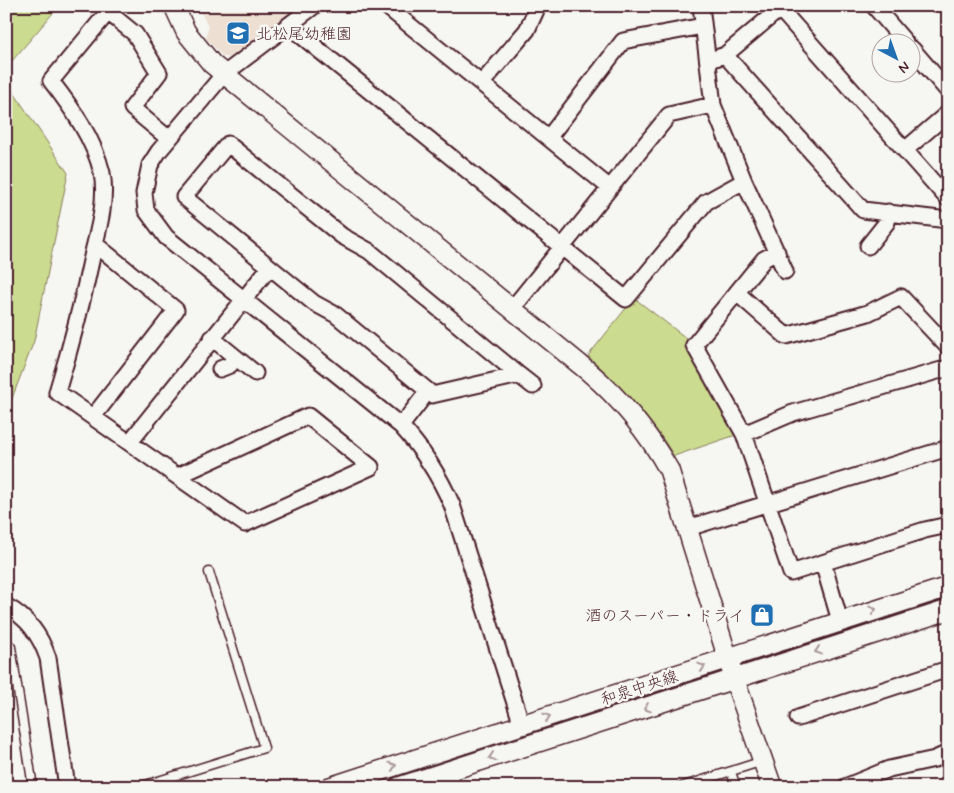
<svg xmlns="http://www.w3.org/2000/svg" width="954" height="793" viewBox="0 0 954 793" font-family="Mynerve,'Klee One',sans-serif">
<rect width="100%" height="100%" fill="#f6f6f2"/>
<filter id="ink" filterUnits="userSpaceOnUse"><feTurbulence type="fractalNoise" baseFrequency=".02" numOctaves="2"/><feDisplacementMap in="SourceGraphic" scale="10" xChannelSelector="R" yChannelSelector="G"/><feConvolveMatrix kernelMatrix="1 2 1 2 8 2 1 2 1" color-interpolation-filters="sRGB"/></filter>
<g filter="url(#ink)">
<path fill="#ede0d3" d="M 198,6 L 305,6 L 232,58 L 223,57 L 206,38 L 208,27 Z"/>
<path fill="#cbdb8f" stroke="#8a7d5d" d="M 6,6 L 59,6 L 6,68 Z
M 6,81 L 68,173 L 34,341 L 6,414 Z
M 634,298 L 690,341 L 686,346 L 736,435 L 674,456 C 650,417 621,386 588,356 Z"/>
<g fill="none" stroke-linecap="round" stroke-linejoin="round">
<g stroke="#4a1f2b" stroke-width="11">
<path id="service" d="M 6,640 L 11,647 L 33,787
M 731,772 L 736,787
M 139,787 L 264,748 L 209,572
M 681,787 L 763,761"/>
</g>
<g stroke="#4a1f2b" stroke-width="19">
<path id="minor" d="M 314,6 L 223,75 L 159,151 L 150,165 L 144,193 L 146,210 L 166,237 L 401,426 C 423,450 439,475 452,505 L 522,725
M 386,6 L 610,188
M 701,6 L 713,105 L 744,181 L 785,271
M 874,6 L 905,42
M 780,9 L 948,199
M 291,24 L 298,33 L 626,299 L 706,202 L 744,181
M 912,49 L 948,91
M 725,55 L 863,210 L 948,220
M 716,58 L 725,55 L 783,6
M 482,83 L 527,30 L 538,6
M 549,137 L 623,41 L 703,26
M 169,139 L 132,108 L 159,73 L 135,34 L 108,12 L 51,81 C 72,108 94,139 102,173 C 107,199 99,227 93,252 C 83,300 71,346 57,392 L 245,524 L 371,467 L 308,416 L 178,476
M 905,150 L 948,113
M 868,246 L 887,222 L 888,212
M 777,252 L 764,259 L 694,345 L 744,434 L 791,573 L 925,530 L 948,525
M 737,293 L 786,336 L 868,313 L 901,297 L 948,347
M 512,309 L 669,115 L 713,105
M 212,338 L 255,373
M 220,369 L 230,365 L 235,359
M 519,375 L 533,386
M 93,417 L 176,310 L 95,244
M 401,426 L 428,391 L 336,315 L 314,303 L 184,197 L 228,144 L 342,236 L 369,251 L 519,375 L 432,395 L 428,391
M 744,434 L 793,413 L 948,368
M 130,442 L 269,268
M 688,528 L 948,448
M 823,563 L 840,621
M 6,606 C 28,618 40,635 48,658 L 67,787
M 798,718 L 942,671 L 948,673
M 448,771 L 453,787
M 845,787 L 889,769 L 935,759 L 948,753"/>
</g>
<g stroke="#4a1f2b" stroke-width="22">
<path id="tertiary" d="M 174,6 L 186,32 L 212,64 L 588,371 C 622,400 647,431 669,470 L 734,678 L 772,787
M 330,787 L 948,587
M 399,787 L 948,610"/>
</g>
<use href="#service" stroke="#f6f6f2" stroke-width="8"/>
<use href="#minor" stroke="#f6f6f2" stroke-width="15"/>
<use href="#tertiary" stroke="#f6f6f2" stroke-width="19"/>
</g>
<defs><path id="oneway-chevron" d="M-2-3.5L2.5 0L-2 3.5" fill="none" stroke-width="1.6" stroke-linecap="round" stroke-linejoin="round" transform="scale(1.25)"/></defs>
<g stroke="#a99598">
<use href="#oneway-chevron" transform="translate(873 610) rotate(-18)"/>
<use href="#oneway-chevron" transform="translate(818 651) rotate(162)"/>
<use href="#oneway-chevron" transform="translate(702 667) rotate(-18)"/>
<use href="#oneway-chevron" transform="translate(647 708) rotate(161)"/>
<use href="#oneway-chevron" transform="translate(547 717) rotate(-18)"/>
<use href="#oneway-chevron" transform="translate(492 757) rotate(162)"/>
<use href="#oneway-chevron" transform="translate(393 766) rotate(-18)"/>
</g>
</g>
<defs>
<g id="school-square" transform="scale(1.25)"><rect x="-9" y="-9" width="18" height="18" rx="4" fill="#1f6fb2" stroke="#f6f6f2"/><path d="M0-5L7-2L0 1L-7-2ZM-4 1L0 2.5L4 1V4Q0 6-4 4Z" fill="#fff"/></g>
<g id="shop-square" transform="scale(1.25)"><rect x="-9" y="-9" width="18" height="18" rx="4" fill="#1f6fb2" stroke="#f6f6f2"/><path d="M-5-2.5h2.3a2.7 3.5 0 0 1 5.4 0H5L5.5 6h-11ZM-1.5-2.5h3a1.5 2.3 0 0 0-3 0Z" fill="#fff"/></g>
</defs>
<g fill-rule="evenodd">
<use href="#school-square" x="238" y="33"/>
<use href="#shop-square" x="762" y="615"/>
</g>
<g text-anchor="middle" stroke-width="5" stroke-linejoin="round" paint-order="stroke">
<g font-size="16" fill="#4a1f2b" stroke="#f6f6f2" text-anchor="start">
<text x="256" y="39">北松尾幼稚園</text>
<text x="744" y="621" text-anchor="end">酒のスーパー・ドライ</text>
</g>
<g font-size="16" fill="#4a1f2b" stroke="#f6f6f2">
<text transform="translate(639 687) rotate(-18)" y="6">和泉中央線</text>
</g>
</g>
<rect width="954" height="793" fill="none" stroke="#f6f6f2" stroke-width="25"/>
<rect x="12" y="12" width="929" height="768" fill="none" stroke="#4a1f2b" stroke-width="2" filter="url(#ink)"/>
<g transform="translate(896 58) rotate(139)"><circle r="24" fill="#f6f6f2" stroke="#b1a0a2"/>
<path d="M0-4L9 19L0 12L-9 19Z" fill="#1f6fb2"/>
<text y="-8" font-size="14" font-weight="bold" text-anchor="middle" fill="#4a1f2b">N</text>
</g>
</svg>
